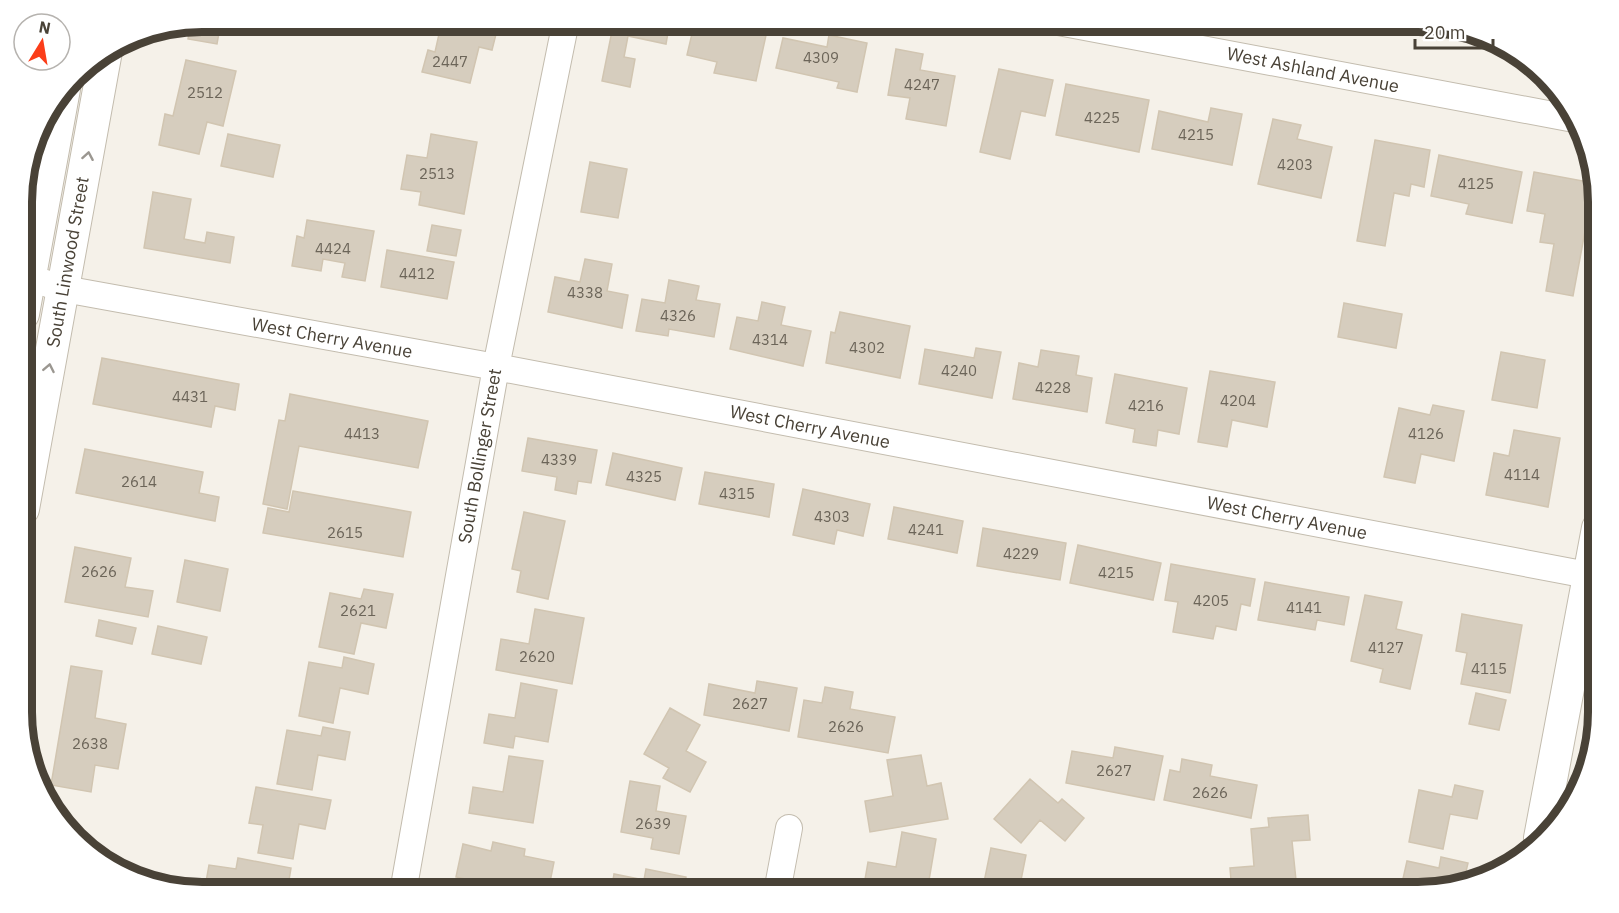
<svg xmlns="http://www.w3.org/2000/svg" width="1619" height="913" viewBox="0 0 1619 913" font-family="'IBM Plex Sans',sans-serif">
<rect width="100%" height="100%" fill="#f5f1e9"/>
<path fill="#d6cdbe" stroke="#d1c5b1" stroke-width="1.5" d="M 201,21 L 240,21 L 239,30 L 220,27 L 217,44 L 188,39 L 191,23 Z
M 442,21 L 476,21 L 498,26 L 492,50 L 479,47 L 470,83 L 422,72 L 428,50 L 435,52 Z
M 614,21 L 670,21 L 666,44 L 628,36 L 624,57 L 635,59 L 630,87 L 602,81 Z
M 695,21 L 745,21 L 768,26 L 756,81 L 714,73 L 717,62 L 687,55 Z
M 1407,21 L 1433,25 L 1432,30 L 1406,25 Z
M 829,35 L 867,43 L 857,92 L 837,88 L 839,82 L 776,68 L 783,38 L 827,47 Z
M 896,49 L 923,54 L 920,70 L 955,76 L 946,126 L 906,119 L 910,98 L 888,95 Z
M 186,60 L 236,71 L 223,126 L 207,122 L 199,154 L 159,145 L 165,114 L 173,116 Z
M 999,69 L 1053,80 L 1045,116 L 1021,111 L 1010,159 L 980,152 Z
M 1066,84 L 1149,100 L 1139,152 L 1056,135 Z
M 1211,108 L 1242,114 L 1232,165 L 1152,149 L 1159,111 L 1208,122 Z
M 1273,119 L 1301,125 L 1297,139 L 1332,147 L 1321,198 L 1258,184 Z
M 228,134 L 280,145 L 273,177 L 221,166 Z
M 431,134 L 477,142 L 464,214 L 419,205 L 421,192 L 401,189 L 407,155 L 427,158 Z
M 1375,140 L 1430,150 L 1424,187 L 1411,184 L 1409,196 L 1394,193 L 1385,246 L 1357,241 Z
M 1439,155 L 1522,172 L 1512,223 L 1466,214 L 1469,204 L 1431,196 Z
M 590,162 L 627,169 L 618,218 L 581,212 Z
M 1534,172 L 1594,183 L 1573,296 L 1546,291 L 1554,244 L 1540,242 L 1545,214 L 1527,211 Z
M 153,192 L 191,199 L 184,239 L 205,243 L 207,232 L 234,237 L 230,263 L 144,248 Z
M 307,220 L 374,231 L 365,281 L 342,277 L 345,263 L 323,259 L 321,271 L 292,266 L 297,236 L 304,238 Z
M 432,225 L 461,230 L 456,256 L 427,251 Z
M 387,250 L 454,262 L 447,299 L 381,287 Z
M 585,259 L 612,264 L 607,291 L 628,295 L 622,328 L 548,312 L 555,277 L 580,282 Z
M 669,280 L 699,286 L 696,300 L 720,304 L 714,337 L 669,329 L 668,336 L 636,331 L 642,299 L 665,303 Z
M 762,302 L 785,307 L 781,325 L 811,331 L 803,366 L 730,349 L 737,317 L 758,321 Z
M 1344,303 L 1402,314 L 1396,348 L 1338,337 Z
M 840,312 L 910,326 L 900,378 L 826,363 L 831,332 L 835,333 Z
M 976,348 L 1001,352 L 992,398 L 919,384 L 925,349 L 974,358 Z
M 1041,350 L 1079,356 L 1076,375 L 1092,378 L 1087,412 L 1013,399 L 1019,363 L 1038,367 Z
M 1501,352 L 1545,360 L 1537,408 L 1492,400 Z
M 102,358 L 239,384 L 235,410 L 215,406 L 211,427 L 93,404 Z
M 1210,371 L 1275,382 L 1267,427 L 1232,420 L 1227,447 L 1198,442 Z
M 1115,374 L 1187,388 L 1179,434 L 1158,430 L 1156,446 L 1133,442 L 1135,429 L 1106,423 Z
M 290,394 L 428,421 L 418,468 L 299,446 L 287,509 L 263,504 L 279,420 L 285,421 Z
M 1433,405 L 1464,411 L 1454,461 L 1421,454 L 1415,483 L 1384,477 L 1399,408 L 1430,415 Z
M 1514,430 L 1560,438 L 1548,507 L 1486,495 L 1494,453 L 1509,456 Z
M 528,438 L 597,450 L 591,483 L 578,481 L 576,494 L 555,490 L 557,477 L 522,471 Z
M 85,449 L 203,472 L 199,493 L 219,497 L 215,521 L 76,493 Z
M 613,453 L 682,468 L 675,500 L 606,485 Z
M 705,472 L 774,484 L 769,517 L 699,504 Z
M 803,489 L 870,504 L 863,536 L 837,530 L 834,544 L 793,535 Z
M 293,491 L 411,512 L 403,557 L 263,533 L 268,508 L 289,512 Z
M 894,507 L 963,521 L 957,553 L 888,539 Z
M 524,512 L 565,521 L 548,599 L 517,592 L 521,571 L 512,569 Z
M 983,528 L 1066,543 L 1060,580 L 977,566 Z
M 1078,545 L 1161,563 L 1153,600 L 1070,583 Z
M 75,547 L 131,558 L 125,587 L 153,591 L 148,617 L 65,602 Z
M 185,560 L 228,569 L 220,611 L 177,602 Z
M 1171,564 L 1255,579 L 1250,606 L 1241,604 L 1236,630 L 1216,626 L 1213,639 L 1173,632 L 1178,602 L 1165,600 Z
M 1265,582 L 1349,597 L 1344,625 L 1317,620 L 1315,630 L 1258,620 Z
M 364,589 L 393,594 L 386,628 L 361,623 L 354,654 L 319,647 L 330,593 L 361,599 Z
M 1365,595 L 1402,602 L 1396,629 L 1422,635 L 1410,689 L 1380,682 L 1383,669 L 1351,661 Z
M 535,609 L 584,618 L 572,684 L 496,670 L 501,639 L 529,644 Z
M 1462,614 L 1522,625 L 1510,693 L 1461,684 L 1467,653 L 1456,651 Z
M 99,620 L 136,628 L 132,644 L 96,636 Z
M 158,626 L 207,637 L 201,664 L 152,654 Z
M 344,657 L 374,664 L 368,694 L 340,688 L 333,723 L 299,716 L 309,662 L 342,668 Z
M 71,666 L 102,671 L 95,718 L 126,724 L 118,769 L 95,765 L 91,792 L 51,785 Z
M 757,681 L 797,688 L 789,731 L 704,715 L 709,684 L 755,693 Z
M 521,683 L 557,690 L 548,742 L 515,736 L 513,748 L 484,743 L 489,714 L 515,718 Z
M 825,687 L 853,692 L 850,709 L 895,717 L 888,753 L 798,737 L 804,700 L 822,703 Z
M 1476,693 L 1506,700 L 1499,730 L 1469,724 Z
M 670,708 L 700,725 L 686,751 L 706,762 L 690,792 L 663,778 L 669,768 L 644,754 Z
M 323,727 L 350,732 L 345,760 L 318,755 L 312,790 L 277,784 L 287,730 L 321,736 Z
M 1115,747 L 1163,756 L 1154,800 L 1066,783 L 1072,751 L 1113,758 Z
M 921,755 L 927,786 L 941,783 L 948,819 L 870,832 L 865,801 L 893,796 L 887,760 Z
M 509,756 L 543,761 L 533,823 L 469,813 L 473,787 L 503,792 Z
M 1182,759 L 1212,765 L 1210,776 L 1257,785 L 1251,818 L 1164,800 L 1170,770 L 1180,772 Z
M 1030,779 L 1058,803 L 1062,799 L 1084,818 L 1065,841 L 1040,820 L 1021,843 L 994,819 Z
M 630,781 L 660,786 L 656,811 L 686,816 L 679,854 L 651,849 L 653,838 L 621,832 Z
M 1455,785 L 1483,791 L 1477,819 L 1450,814 L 1443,849 L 1409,842 L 1419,790 L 1452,797 Z
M 256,787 L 331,800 L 325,829 L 299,824 L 293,859 L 258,853 L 263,825 L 249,823 Z
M 1308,815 L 1310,840 L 1292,841 L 1297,890 L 1232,892 L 1230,868 L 1254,866 L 1251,829 L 1269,827 L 1268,818 Z
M 902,832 L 936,839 L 927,892 L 863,891 L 868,862 L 896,867 Z
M 493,842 L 525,849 L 524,856 L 554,862 L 548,892 L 524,892 L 456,877 L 463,844 L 491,851 Z
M 991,848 L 1026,855 L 1019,890 L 1025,892 L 982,892 Z
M 1441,857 L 1468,863 L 1464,880 L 1445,886 L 1437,885 L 1436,889 L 1429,892 L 1400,892 L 1407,861 L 1439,868 Z
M 238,858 L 291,868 L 287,892 L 223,892 L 224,885 L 206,882 L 209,865 L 236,869 Z
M 646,869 L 686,877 L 684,888 L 701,892 L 611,892 L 614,874 L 644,880 Z"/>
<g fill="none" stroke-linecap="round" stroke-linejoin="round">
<g stroke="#c3bcae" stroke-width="28">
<path id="minor" d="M 1053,21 L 1574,119
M 23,276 L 64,289 L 496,367 L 1598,577
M 403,892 L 496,367 L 566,21
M 777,892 L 789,828"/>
</g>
<g stroke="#c3bcae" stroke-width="34">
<path id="tertiary" d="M 23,314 L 64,89
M 23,509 L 106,51
M 1540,838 L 1598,528"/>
</g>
<use href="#minor" stroke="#fff" stroke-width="26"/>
<use href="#tertiary" stroke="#fff" stroke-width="32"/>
</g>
<defs><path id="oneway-chevron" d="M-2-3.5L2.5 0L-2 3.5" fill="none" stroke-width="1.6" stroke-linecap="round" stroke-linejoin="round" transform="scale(1.5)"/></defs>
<g stroke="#9b9791">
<use href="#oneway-chevron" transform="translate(88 156) rotate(-80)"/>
<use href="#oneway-chevron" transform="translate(49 368) rotate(-79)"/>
</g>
<g text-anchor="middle" stroke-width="5" stroke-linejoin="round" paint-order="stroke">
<g font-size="15" fill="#6c6559">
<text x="821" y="63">4309</text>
<text x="450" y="67">2447</text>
<text x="922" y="90">4247</text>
<text x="205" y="98">2512</text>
<text x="1102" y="123">4225</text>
<text x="1196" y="140">4215</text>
<text x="1295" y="170">4203</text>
<text x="437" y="179">2513</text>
<text x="1476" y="189">4125</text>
<text x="333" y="254">4424</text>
<text x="417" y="279">4412</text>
<text x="585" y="298">4338</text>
<text x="678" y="321">4326</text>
<text x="770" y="345">4314</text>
<text x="867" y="353">4302</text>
<text x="959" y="376">4240</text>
<text x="1053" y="393">4228</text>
<text x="190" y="402">4431</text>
<text x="1238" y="406">4204</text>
<text x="1146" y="411">4216</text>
<text x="362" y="439">4413</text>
<text x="1426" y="439">4126</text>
<text x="559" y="465">4339</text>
<text x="1522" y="480">4114</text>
<text x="644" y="482">4325</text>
<text x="139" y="487">2614</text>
<text x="737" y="499">4315</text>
<text x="832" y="522">4303</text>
<text x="926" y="535">4241</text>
<text x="345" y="538">2615</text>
<text x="1021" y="559">4229</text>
<text x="99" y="577">2626</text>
<text x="1116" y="578">4215</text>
<text x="1211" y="606">4205</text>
<text x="1304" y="613">4141</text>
<text x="358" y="616">2621</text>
<text x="1386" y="653">4127</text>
<text x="537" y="662">2620</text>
<text x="1489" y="674">4115</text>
<text x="750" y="709">2627</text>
<text x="846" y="732">2626</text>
<text x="90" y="749">2638</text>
<text x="1114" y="776">2627</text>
<text x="1210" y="798">2626</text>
<text x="653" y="829">2639</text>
</g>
<g font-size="18" fill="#494237" stroke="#fff">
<text transform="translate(1313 70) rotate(11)" y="6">West Ashland Avenue</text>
<text transform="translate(68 262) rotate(-80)" y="6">South Linwood Street</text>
<text transform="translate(332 338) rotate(10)" y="6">West Cherry Avenue</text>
<text transform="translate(810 427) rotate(11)" y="6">West Cherry Avenue</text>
<text transform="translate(480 456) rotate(-80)" y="6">South Bollinger Street</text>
<text transform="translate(1287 518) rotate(11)" y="6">West Cherry Avenue</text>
</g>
</g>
<path d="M0 0H1619V913H0ZM202 32H1418A170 170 0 0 1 1588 202V712A170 170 0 0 1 1418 882H202A170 170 0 0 1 32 712V202A170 170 0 0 1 202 32Z" fill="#fff" fill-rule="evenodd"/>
<path fill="none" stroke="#494237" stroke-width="8" d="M202 32H1418A170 170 0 0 1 1588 202V712A170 170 0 0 1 1418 882H202A170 170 0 0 1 32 712V202A170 170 0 0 1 202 32Z"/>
<g transform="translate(42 42) rotate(11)"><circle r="28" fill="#ffffff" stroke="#b6b3af" stroke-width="1.5"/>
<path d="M0-4.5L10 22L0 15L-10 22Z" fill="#fb3d19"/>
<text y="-9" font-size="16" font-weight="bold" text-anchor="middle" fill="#494237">N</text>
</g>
<path d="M1415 39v9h78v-9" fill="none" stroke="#494237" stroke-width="3"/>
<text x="1424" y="39" font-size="18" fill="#494237" stroke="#ffffff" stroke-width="4.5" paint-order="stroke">20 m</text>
</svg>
